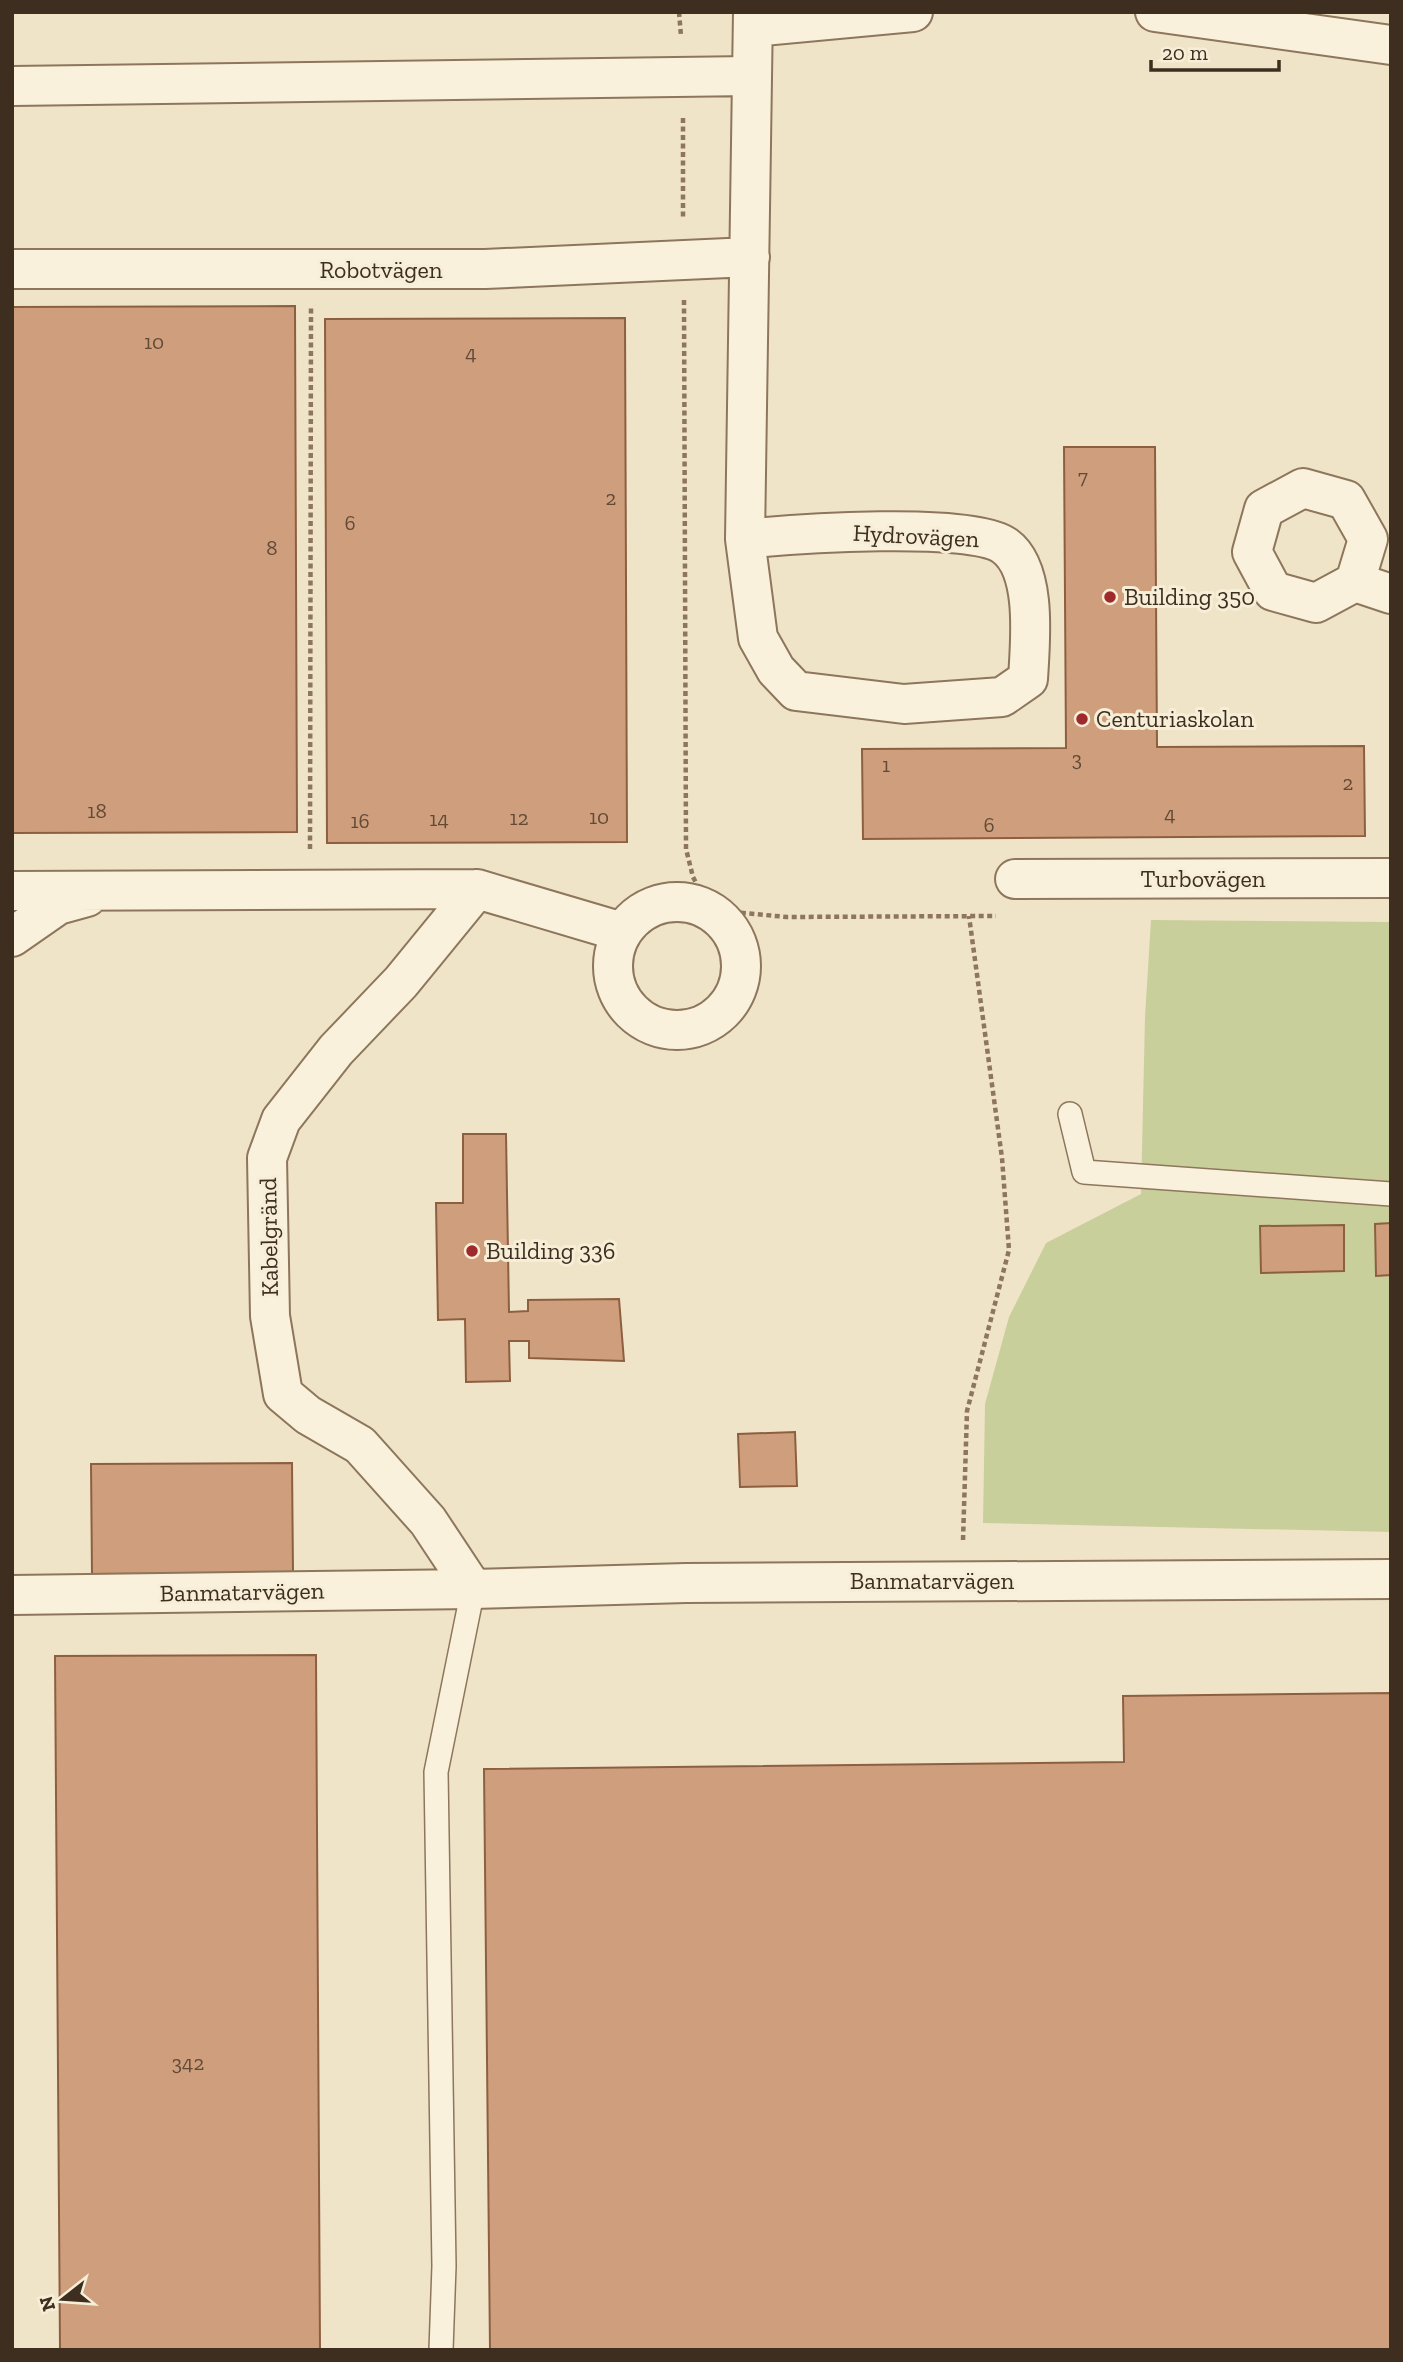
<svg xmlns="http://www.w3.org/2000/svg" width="1403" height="2362" viewBox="0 0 1403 2362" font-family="'Zilla Slab',serif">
<rect width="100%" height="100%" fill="#f0e4c8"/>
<path fill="#c9cf9b" d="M 1151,920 L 1391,922 L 1391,1532 L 983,1523 L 985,1404 L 1009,1317 L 1046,1243 L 1141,1194 L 1145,1017 Z"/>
<path fill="#cf9f7d" stroke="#8d5f41" stroke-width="2" d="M 295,306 L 297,832 L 12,833 L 12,307 Z
M 625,318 L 627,842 L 327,843 L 325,319 Z
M 1064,447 L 1155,447 L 1157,747 L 1364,746 L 1365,836 L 863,839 L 862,749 L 1066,748 Z
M 463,1134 L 506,1134 L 509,1312 L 528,1311 L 528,1300 L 619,1299 L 624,1361 L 529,1358 L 529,1341 L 509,1341 L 510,1381 L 466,1382 L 465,1319 L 438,1320 L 436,1203 L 463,1203 Z
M 1391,1223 L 1391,1275 L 1376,1276 L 1375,1224 Z
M 1344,1225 L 1344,1271 L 1261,1273 L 1260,1226 Z
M 795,1432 L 797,1486 L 740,1487 L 738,1434 Z
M 292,1463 L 293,1573 L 92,1574 L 91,1464 Z
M 316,1655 L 320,2350 L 60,2350 L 55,1656 Z
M 1391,1693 L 1391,2350 L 490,2350 L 484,1769 L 1124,1762 L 1123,1696 Z"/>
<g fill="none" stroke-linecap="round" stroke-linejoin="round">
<g stroke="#8d765c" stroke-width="26">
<path id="lane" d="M 1070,1114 L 1084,1172 L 1391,1194
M 441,2350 L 444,2266 L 436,1772 L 473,1589"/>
</g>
<g stroke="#8d765c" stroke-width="42">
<path id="street" d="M 1155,12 L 1391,45
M 753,27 L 913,12
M 12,86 L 750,76
M 12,269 L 485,269 L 750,257
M 1303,488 L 1346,500 L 1368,539 L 1355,582 L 1316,603 L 1273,591 L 1252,552 L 1264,509 Z
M 745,539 C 791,534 972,521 1005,546 C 1038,570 1030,643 1028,679 L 1002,697 L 904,704 L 796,691 L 776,670 L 758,638 L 745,539 L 753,12
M 1355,582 L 1391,594
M 1015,879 L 1391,878
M 477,889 L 401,982 L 336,1050 L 281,1120 L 267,1158 L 270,1316 L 283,1394 L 308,1415 L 360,1445 L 428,1521 L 473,1589 L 686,1583 L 1391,1579
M 12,891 L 477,889 L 622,932
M613 966a64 64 0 1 1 128 0a64 64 0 1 1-128 0Z
M 12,937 L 58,905 L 87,897
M 12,1595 L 473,1589"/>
</g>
<path stroke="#8d765c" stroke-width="4.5" stroke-dasharray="5 3.5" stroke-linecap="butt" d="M 679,12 L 681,36
M 683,118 L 683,218
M 684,300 L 686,849 L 693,877 L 710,910 L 787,917 L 996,916
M 310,849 L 311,308
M 963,1540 L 967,1411 L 1009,1250 L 1002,1158 L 969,916"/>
<use href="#lane" stroke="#faf1dc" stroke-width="23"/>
<use href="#street" stroke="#faf1dc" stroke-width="38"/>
</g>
<g fill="#9e2a2b" stroke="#f7eed8" stroke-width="2.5">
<circle cx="1110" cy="597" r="7"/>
<circle cx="1082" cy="719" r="7"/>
<circle cx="472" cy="1251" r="7"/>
</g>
<g text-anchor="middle" stroke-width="6" stroke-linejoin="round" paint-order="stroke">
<g font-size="21" fill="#624a37">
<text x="154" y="349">10</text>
<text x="471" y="360">4</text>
<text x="1083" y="484">7</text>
<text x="611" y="505">2</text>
<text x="350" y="530">6</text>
<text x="272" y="555">8</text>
<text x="1077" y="766">3</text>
<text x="886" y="772">1</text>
<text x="1348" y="790">2</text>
<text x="97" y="818">18</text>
<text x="1170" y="821">4</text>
<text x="599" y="824">10</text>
<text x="519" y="825">12</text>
<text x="439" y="826">14</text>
<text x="360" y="828">16</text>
<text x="989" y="832">6</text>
<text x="188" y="2070">342</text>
</g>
<g font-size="24" fill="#3d2e20" stroke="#f7eed8">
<text x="381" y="278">Robotvägen</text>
<text transform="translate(916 536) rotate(3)" y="8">Hydrovägen</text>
<text x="1203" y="887">Turbovägen</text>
<text transform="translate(269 1237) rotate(-91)" y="8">Kabelgränd</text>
<text x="932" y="1589">Banmatarvägen</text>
<text transform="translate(242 1592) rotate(-1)" y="8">Banmatarvägen</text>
</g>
<g font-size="24" fill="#3d2e20" stroke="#f7eed8" text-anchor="start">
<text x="1124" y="605">Building 350</text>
<text x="1096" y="727">Centuriaskolan</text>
<text x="486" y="1259">Building 336</text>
</g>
</g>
<rect width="1403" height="2362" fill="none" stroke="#3d2e20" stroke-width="28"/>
<g transform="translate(63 2299) rotate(253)" stroke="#f7eed8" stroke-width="5" paint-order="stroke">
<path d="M0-5L12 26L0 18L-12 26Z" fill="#3d2e20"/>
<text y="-10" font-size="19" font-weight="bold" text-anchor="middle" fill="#3d2e20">N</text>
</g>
<path d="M1151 60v10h128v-10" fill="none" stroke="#3d2e20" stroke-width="3.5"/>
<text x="1162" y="60" font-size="21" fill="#3d2e20" stroke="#f7eed8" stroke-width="5" paint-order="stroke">20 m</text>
</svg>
